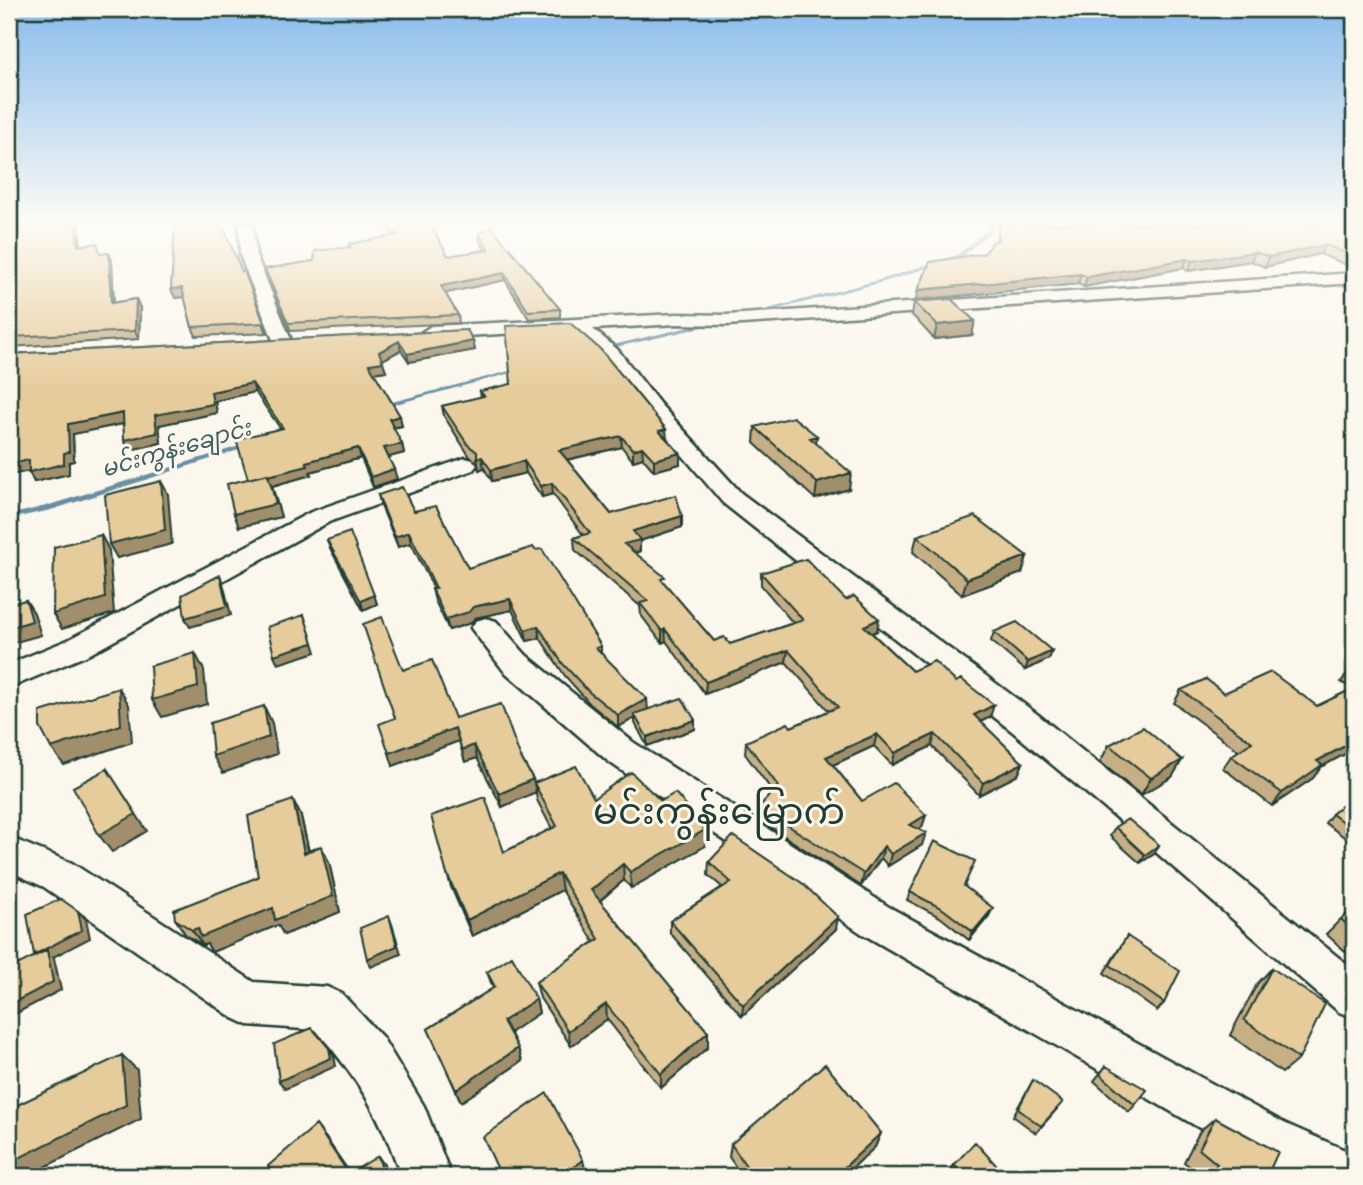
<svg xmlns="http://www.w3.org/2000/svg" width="1363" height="1185" viewBox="0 0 1363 1185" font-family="'Patrick Hand','Noto Sans Myanmar',sans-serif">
<rect width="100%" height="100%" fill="#fbf7ec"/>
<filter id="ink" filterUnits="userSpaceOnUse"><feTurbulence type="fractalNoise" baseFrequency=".0143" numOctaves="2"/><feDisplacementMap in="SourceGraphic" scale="14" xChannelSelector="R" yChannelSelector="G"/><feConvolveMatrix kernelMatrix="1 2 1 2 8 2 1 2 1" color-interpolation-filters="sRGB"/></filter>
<g filter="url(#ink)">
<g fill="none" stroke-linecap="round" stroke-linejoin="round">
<path fill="#668fa5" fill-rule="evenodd" d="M 990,224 L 994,224 L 993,230 L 961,257 L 887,281 L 743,318 L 740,316 L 883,279 L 957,255 L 989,229 Z
M 719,320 L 722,322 L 721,323 L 603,350 L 600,348 Z
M 517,369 L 522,370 L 385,407 L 383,408 L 380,406 L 381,405 Z
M 249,443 L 253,445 L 251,446 L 51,510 L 9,519 L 9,515 L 46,506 Z"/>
<g stroke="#1f3d34" stroke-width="5">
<path id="street" d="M 239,224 L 253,224 L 256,255 L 291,340 L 289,344 L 282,346 L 273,340 L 240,255 Z
M 1354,273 L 1354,283 L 727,325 L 677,324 L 593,329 L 618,350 L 660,404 L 741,493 L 1037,714 L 1354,970 L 1354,1018 L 1339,1012 L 1126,826 L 1013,732 L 723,503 L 646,412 L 604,358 L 572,330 L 431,338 L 422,332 L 431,326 L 677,314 L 727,315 Z
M 465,458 L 473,460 L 477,465 L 473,470 L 329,522 L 90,654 L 9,688 L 9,664 L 68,640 L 311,512 Z
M 486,618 L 496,621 L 526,655 L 633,742 L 889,907 L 1284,1123 L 1354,1154 L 1354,1176 L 1291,1176 L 1250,1157 L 861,933 L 609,762 L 504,671 L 471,628 L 476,621 Z
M 9,837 L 72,863 L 254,982 L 327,987 L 342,994 L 382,1037 L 424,1106 L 451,1176 L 401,1176 C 381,1116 358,1078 316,1030 L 248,1025 L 233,1018 L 44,887 L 9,871 Z"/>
</g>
<g stroke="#1f3d34" stroke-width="6">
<path id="secondary" d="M 9,224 L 23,224 L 16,236 L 9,238 Z"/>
</g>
<use href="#street" fill="#fbf7ec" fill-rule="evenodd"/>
<use href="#secondary" fill="#fbf7ec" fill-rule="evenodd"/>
</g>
<path fill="#c6af85" stroke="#1f3d34" stroke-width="2" d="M 79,224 L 81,246 L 102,254 L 109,253 L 112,261 L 114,303 L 136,299 L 140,308 L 139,339 L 9,347 L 9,231 Z
M 384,224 L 430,224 L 448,256 L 485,250 L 480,241 L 479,234 L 560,309 L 560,317 L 529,319 L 505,280 L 445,293 L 458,315 L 459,323 L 291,331 L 265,269 L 314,261 L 349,247 L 349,244 L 394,236 Z
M 996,224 L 1354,224 L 1354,268 L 1320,254 L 1265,267 L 1251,261 L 1188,271 L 1183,268 L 1084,287 L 1078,284 L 916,300 L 918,290 L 985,253 L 996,241 L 998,231 L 1001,226 Z
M 242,272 L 267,333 L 196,336 L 192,327 L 185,297 L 175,298 Z
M 914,302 L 972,335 L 934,339 L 912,315 Z
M 467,330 L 473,341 L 475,350 L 409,362 L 401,350 L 382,360 L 386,371 L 374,373 L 402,426 L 393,428 L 402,444 L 404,453 L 388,457 L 397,479 L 373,487 L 361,458 L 310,472 L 311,475 L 272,486 L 281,517 L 239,527 L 248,479 L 280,428 L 255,392 L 215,401 L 217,413 L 159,425 L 161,443 L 129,450 L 123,424 L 73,434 L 74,461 L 69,462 L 69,474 L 34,482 L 29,471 L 9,475 L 9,354 Z
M 480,391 L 666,429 L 666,439 L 680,453 L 680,464 L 654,471 L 643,458 L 633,461 L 622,447 L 567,460 L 611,514 L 682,527 L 640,541 L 640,551 L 635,553 L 665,584 L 714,641 L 730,644 L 793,623 L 761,585 L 761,573 L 846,600 L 877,631 L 872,633 L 912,671 L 990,717 L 981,722 L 1023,763 L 1018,775 L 979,795 L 932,746 L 892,765 L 874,746 L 833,765 L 862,801 L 926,815 L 922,827 L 919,829 L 922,845 L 888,866 L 881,858 L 861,886 L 758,819 L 759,807 L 773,792 L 745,754 L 746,742 L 791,727 L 829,711 L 786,662 L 705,694 L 666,641 L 662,643 L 641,615 L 640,606 L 575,550 L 574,538 L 583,535 L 553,494 L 542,497 L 526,473 L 492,481 L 484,468 L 479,470 L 477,462 L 470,457 L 444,416 L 442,406 L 481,397 Z
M 755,427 L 816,444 L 849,489 L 815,499 L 754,443 Z
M 378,495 L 414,511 L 468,568 L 601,646 L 601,653 L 647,710 L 695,720 L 695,729 L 647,746 L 635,723 L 635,718 L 618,727 L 590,704 L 565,676 L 540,638 L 527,641 L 512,610 L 475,618 L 471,623 L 449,630 L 435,601 L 432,589 L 434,589 L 411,543 L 398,547 L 381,506 Z
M 917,536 L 1027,556 L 1022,573 L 962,595 L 913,552 Z
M 327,540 L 374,595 L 377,604 L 363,610 L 330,548 Z
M 994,632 L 1052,651 L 1049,659 L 1025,670 L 991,641 Z
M 1354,667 L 1354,749 L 1321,767 L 1313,778 L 1272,806 L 1223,768 L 1231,756 L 1239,751 L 1174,703 L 1181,690 L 1224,693 L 1317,706 L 1352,689 L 1341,682 L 1350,669 Z
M 403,670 L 455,718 L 520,756 L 533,779 L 536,792 L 502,807 L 477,758 L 465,762 L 459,741 L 393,766 Z
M 1109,745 L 1182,760 L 1172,777 L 1141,795 L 1100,762 Z
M 534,783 L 594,798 L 705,846 L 631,888 L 624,880 L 600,901 L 708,1032 L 708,1047 L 661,1088 L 607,1019 L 571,1046 L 540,998 L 536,982 L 594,942 L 562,890 L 472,936 L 451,887 L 446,871 L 504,852 L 552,829 L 537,800 Z
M 1354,796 L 1354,844 L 1325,823 L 1332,814 Z
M 293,800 L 301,816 L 309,851 L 321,846 L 329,862 L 340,912 L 284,935 L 278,925 L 212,952 L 207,944 L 203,945 L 186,935 L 175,919 L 258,877 Z
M 1115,827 L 1159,845 L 1154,854 L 1140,863 L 1110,836 Z
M 709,862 L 836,929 L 742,1016 L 670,933 L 670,921 L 722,887 L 708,875 Z
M 965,886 L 989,916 L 969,940 L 940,917 L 907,900 L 910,892 Z
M 1354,909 L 1354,959 L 1326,934 L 1341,919 Z
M 1127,936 L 1164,1003 L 1157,1011 L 1104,973 Z
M 1272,968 L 1299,1059 L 1282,1073 L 1230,1035 L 1257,984 Z
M 487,972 L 536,999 L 539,1013 L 510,1032 L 518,1048 L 522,1061 L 461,1102 L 428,1029 L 493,988 Z
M 1106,1066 L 1135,1105 L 1129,1112 L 1094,1081 Z
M 1033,1080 L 1057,1109 L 1036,1133 L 1013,1116 Z
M 1354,1115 L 1354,1151 L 1345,1146 L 1352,1116 Z
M 1215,1118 L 1267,1176 L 1201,1176 L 1184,1162 L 1200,1131 Z
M 881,1133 L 875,1147 L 844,1176 L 742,1176 L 729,1157 L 731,1144 Z
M 954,1165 L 1006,1176 L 954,1176 L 950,1172 Z"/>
<path fill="#a18f6c" stroke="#1f3d34" stroke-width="2" d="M 76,224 L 79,224 L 81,254 L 78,246 Z
M 1325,245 L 1320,254 L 1265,267 L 1269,257 Z
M 1255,252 L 1251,261 L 1188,271 L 1192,261 Z
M 109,253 L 112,261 L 114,312 L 111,303 Z
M 1187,259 L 1183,268 L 1084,287 L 1087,277 Z
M 504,273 L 505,280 L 443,294 L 441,286 Z
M 1081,274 L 1078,284 L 916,300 L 918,290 Z
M 182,288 L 186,297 L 175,298 L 171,289 Z
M 136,299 L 140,308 L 139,339 L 135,331 Z
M 975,321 L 972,335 L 934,339 L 937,325 Z
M 399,341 L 401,350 L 381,361 L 379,352 Z
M 473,341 L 475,350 L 409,362 L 407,354 Z
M 383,362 L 386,371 L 371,373 L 369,364 Z
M 252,383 L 255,392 L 215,401 L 217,413 L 159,425 L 161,443 L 129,450 L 124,440 L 155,415 L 211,392 Z
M 123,413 L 127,423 L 73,434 L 74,461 L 69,462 L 69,474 L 34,482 L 29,472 L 64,453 L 68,424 Z
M 400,416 L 402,426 L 391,428 L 389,419 Z
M 666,429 L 667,440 L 659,431 Z
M 621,436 L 622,447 L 561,461 L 559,450 Z
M 817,436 L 815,452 L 810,438 Z
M 402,444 L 404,453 L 386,458 L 384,448 Z
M 642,447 L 643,458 L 633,461 L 633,450 Z
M 358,448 L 361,458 L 310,472 L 311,475 L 272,486 L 281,517 L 239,527 L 234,514 L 249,481 L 306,462 Z
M 680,453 L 680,464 L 654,471 L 654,460 Z
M 482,457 L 484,468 L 479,470 L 477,458 Z
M 29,460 L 35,470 L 9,475 L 9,464 Z
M 524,461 L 526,473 L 492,481 L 491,470 Z
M 394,469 L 397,479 L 373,487 L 371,477 Z
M 851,473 L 849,489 L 815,499 L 817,483 Z
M 161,481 L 168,494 L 172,544 L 117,558 L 109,544 Z
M 552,483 L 553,494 L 542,497 L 541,486 Z
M 682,516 L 682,527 L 640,541 L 640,551 L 625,556 L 624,544 L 633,531 Z
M 409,532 L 411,543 L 398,547 L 395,537 Z
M 101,535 L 109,550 L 114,613 L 62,629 L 53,614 Z
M 1027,556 L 1022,573 L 962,595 L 967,579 Z
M 220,575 L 223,583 L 231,615 L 190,627 L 185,618 Z
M 374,595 L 377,604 L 363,610 L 361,601 Z
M 510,599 L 512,610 L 475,618 L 471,623 L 449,630 L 446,619 L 473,607 Z
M 26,600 L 34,613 L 41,635 L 9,644 L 9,628 Z
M 304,615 L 316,652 L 278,664 L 274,655 Z
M 879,619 L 877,631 L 861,638 L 864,626 Z
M 538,626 L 540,638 L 527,641 L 525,630 Z
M 665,629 L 666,641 L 662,643 L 662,631 Z
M 788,650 L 786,662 L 705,694 L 706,682 Z
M 1052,651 L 1049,659 L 1025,670 L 1028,662 Z
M 195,653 L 204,670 L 207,704 L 162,717 L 152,700 Z
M 119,688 L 129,705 L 132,742 L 64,765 L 51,748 Z
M 647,699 L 648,711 L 634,714 L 635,718 L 618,727 L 618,715 Z
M 994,705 L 990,717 L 970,727 L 974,715 Z
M 264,706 L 272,723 L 277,754 L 223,773 L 213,756 Z
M 695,720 L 695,729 L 647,746 L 647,737 Z
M 455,728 L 459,741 L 393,766 L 389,753 Z
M 877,734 L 874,746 L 824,769 L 826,757 Z
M 935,734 L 932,746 L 892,765 L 895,753 Z
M 1354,741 L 1354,749 L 1321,767 L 1313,778 L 1272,806 L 1282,793 L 1317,761 Z
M 474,745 L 477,758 L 465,762 L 462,750 Z
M 1182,760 L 1172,777 L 1141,795 L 1151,778 Z
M 1023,763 L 1018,775 L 979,795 L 983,783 Z
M 107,769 L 147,831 L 112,852 L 99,835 Z
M 533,779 L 536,792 L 502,807 L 499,794 Z
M 293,800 L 301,816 L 312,869 L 304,853 Z
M 926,815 L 922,827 L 906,837 L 910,825 Z
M 705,830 L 705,846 L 631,888 L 630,872 Z
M 926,833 L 922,845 L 888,866 L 891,854 Z
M 1159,845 L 1154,854 L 1140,863 L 1145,855 Z
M 321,846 L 329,862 L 340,912 L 284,935 L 278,925 L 212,952 L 207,944 L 203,945 L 192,930 Z
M 884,846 L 881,858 L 861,886 L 864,874 Z
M 623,864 L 624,880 L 593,906 L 591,890 Z
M 559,873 L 562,890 L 472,936 L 467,920 Z
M 993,908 L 989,916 L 969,940 L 973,932 Z
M 78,911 L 86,919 L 90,938 L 53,957 L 54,958 L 61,990 L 9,1017 L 9,1005 L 42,963 L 34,955 Z
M 389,916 L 392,924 L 401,954 L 371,967 L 367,959 Z
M 838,917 L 836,929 L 742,1016 L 743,1005 Z
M 536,999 L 539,1013 L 508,1034 L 503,1021 Z
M 606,1004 L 607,1019 L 571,1046 L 568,1031 Z
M 708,1032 L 708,1047 L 661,1088 L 661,1074 Z
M 329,1048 L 334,1056 L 336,1066 L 285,1089 L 279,1081 Z
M 518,1048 L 522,1061 L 461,1102 L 456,1090 Z
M 122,1055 L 137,1070 L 141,1119 L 27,1176 L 17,1176 L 9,1171 L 9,1163 Z
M 316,1125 L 326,1138 L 352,1176 L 351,1176 Z
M 881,1133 L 875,1147 L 844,1176 L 835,1176 Z
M 378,1156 L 387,1169 L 389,1176 L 384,1176 Z
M 583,1160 L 586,1173 L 582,1176 L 562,1176 Z"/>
<path fill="#e6cc9b" stroke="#1f3d34" stroke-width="2" d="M 17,224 L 76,224 L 78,246 L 97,243 L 101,254 L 109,253 L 111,303 L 136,299 L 135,331 L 9,337 L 9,231 L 15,230 Z
M 175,224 L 222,224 L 242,272 L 244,271 L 264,323 L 192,327 L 182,288 L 171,289 Z
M 388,224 L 430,224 L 448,256 L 489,250 L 479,234 L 491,226 L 560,309 L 528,311 L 504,273 L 441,286 L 458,315 L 288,323 L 265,269 L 314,261 L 315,251 L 351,247 L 349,244 L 398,235 Z
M 1002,224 L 1354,224 L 1354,256 L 1325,245 L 1269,257 L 1255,252 L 1192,261 L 1187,259 L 1087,277 L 1081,274 L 918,290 L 930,262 L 985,253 L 992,242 L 998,240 L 998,231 Z
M 951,299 L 975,321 L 937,325 L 914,302 Z
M 570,323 L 601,350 L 666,429 L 659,431 L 680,453 L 654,460 L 642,447 L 633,450 L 621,436 L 559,450 L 611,514 L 676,495 L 682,516 L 633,531 L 640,540 L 624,544 L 665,577 L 661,579 L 714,641 L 724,637 L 730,644 L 803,620 L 761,573 L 806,559 L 846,600 L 854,596 L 879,619 L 864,626 L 912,671 L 934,661 L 956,682 L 961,679 L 994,705 L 974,715 L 1023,763 L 983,783 L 935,734 L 895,753 L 877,734 L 826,757 L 862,801 L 894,783 L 926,815 L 910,825 L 926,833 L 891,854 L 884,846 L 864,874 L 759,807 L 778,786 L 746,742 L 788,723 L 791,727 L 838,707 L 788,650 L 706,682 L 665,629 L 662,631 L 640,603 L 648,601 L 574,538 L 590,533 L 552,483 L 541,486 L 524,461 L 491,470 L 482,457 L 477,458 L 477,452 L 468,445 L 442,406 L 484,396 L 480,391 L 511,384 L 506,326 Z
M 467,330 L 473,341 L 407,354 L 399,341 L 379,352 L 383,362 L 369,364 L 400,416 L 389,419 L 402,444 L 384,448 L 394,469 L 371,477 L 358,448 L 306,462 L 308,466 L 268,476 L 268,474 L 248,479 L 236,439 L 283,428 L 252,383 L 211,392 L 213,404 L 155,415 L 157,433 L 124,440 L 123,413 L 68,424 L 69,452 L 64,453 L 64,464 L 29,472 L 29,460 L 9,464 L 9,354 Z
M 793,417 L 817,436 L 810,438 L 851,473 L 817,483 L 755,427 Z
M 268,474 L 276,504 L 234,514 L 227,484 Z
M 161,481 L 165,530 L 109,544 L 105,495 Z
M 402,487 L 414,511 L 436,506 L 468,568 L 533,547 L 535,550 L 542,549 L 601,646 L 596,648 L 647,699 L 618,715 L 589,692 L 563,664 L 538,626 L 525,630 L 510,599 L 473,607 L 469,612 L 446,619 L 432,589 L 436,588 L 409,532 L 395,537 L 378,495 Z
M 975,516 L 1027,556 L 967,579 L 917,536 Z
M 350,532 L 374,595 L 361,601 L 327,540 Z
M 101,535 L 105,598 L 53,614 L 54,547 Z
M 220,575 L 227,606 L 185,618 L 182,595 Z
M 26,600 L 32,621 L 9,628 L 9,604 Z
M 304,615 L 313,643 L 274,655 L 267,627 Z
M 382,617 L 403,670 L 432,660 L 455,718 L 501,704 L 520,756 L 533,779 L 499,794 L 474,745 L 462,750 L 455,728 L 389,753 L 379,724 L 395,718 L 363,624 Z
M 1017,622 L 1052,651 L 1028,662 L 994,632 Z
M 195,653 L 198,687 L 152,700 L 150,666 Z
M 1271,672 L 1317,706 L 1354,688 L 1354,741 L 1317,761 L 1322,765 L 1282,793 L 1231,756 L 1252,742 L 1181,690 L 1206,679 L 1224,693 Z
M 119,688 L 121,725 L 51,748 L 40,727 L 40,712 Z
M 682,698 L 695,720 L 647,737 L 634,714 Z
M 264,706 L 269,737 L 213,756 L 210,723 Z
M 1143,727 L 1182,760 L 1151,778 L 1109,745 Z
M 576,766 L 594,798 L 631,772 L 661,801 L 675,793 L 678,796 L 705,830 L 630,872 L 623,864 L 591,890 L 708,1032 L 661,1074 L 606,1004 L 568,1031 L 536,982 L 599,939 L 559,873 L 467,920 L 446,871 L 431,816 L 485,797 L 504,852 L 557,826 L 534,783 Z
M 107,769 L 136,814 L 99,835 L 73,787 Z
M 1354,796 L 1354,830 L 1332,814 Z
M 293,800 L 304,853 L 321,846 L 333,896 L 275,920 L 273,908 L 201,937 L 198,928 L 192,930 L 175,919 L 174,910 L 258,877 L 248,816 Z
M 1128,819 L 1159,845 L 1145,855 L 1115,827 Z
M 733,836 L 802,883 L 838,917 L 743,1005 L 670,921 L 731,882 L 709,862 Z
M 934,841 L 975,861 L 964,886 L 993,908 L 973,932 L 943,909 L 910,892 Z
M 61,899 L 78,911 L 82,930 L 34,955 L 27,914 Z
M 1354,909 L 1354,931 L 1341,919 Z
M 389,916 L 397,946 L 367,959 L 360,928 Z
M 1127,936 L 1180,971 L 1164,1003 L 1110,965 Z
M 47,950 L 53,982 L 9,1005 L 9,969 Z
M 512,956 L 536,999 L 503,1021 L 518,1048 L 456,1090 L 428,1029 L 495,987 L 487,972 Z
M 1272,968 L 1325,1004 L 1299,1059 L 1244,1020 Z
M 312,1028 L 329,1048 L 331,1058 L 279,1081 L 274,1044 Z
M 122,1055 L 126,1105 L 9,1163 L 9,1109 Z
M 825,1064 L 881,1133 L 835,1176 L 753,1176 L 731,1144 Z
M 1106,1066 L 1147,1090 L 1135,1105 L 1100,1074 Z
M 1033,1080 L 1063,1102 L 1041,1126 L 1018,1109 Z
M 547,1093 L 583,1160 L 562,1176 L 501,1176 L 483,1137 Z
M 1215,1118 L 1278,1152 L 1267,1176 L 1207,1176 L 1217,1164 L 1199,1149 Z
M 316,1125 L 349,1174 L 378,1156 L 384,1176 L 273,1176 L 268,1166 Z
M 975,1142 L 1006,1176 L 964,1176 L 954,1165 Z"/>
</g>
<linearGradient id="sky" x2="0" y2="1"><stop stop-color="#87bbeb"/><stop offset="0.57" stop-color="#fdfbf6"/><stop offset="1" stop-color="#fdfbf6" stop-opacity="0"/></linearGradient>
<rect width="1363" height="390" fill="url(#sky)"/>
<g text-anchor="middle" stroke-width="6" stroke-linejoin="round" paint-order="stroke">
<g font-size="23" font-style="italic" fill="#3c5f63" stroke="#fbf7ec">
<text transform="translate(176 448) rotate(-16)" y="8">မင်းကွန်းချောင်း</text>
</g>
<g font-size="37" fill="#1f3d34" stroke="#fbf7ec">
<text x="719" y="824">မင်းကွန်းမြောက်</text>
</g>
</g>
<rect width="1363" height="1185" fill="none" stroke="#fbf7ec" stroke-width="35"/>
<rect x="18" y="18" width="1328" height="1150" fill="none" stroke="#1f3d34" stroke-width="2.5" filter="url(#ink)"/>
</svg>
